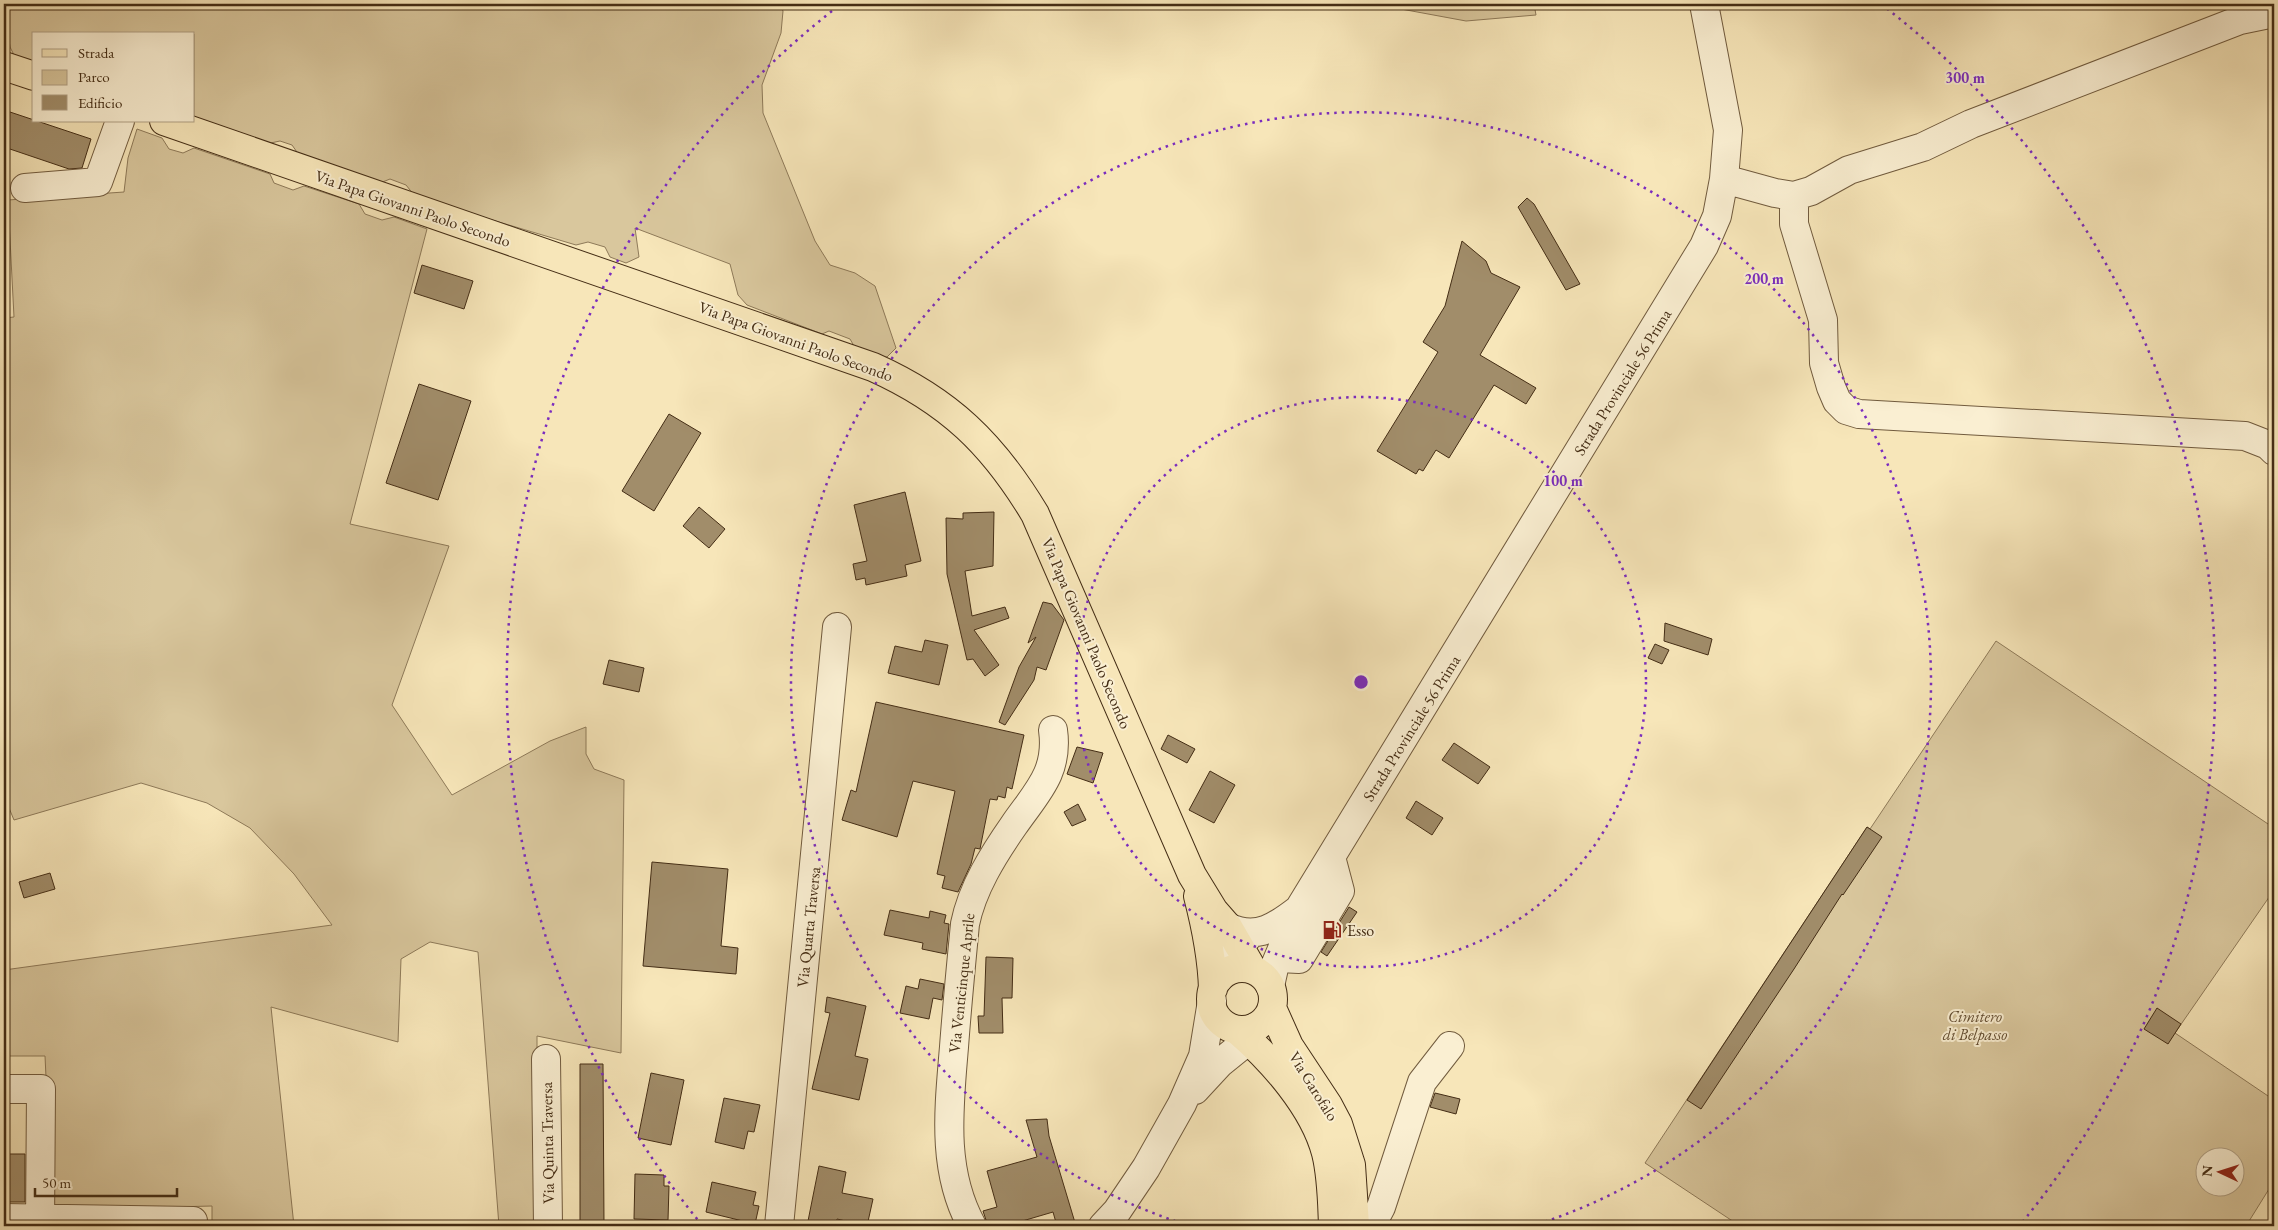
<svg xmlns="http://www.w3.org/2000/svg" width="2278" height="1230" viewBox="0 0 2278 1230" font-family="'EB Garamond',serif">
<rect width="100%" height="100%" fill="#f7e6b9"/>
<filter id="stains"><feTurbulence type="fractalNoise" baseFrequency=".004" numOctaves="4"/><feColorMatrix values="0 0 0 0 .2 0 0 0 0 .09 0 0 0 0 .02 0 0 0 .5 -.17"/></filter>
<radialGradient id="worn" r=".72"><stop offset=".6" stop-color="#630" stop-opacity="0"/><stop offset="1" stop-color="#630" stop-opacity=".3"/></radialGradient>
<path fill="#d9c79d" stroke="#8e7a59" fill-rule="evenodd" d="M 4,4 L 780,4 L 783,11 L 781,33 L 762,85 L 763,113 L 815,241 L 830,265 L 855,273 L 875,286 L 896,348 L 887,357 L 879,357 L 854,346 L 850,339 L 829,331 L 822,334 L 747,305 L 738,295 L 730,264 L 635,228 L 639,257 L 626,263 L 610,257 L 605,247 L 588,242 L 576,245 L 435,203 L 414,195 L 406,185 L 390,179 L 380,183 L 299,155 L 292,145 L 280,141 L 266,144 L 194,118 L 194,34 L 34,34 L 34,64 L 15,57 L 10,47 Z
M 1391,4 L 1534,4 L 1536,15 L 1466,21 L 1401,9 Z
M 137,129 L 162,138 L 169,149 L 183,153 L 194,148 L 270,174 L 274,183 L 293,190 L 304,186 L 359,204 L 365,214 L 382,220 L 394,217 L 427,229 L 350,524 L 449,546 L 392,705 L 452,795 L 550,741 L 586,727 L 586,754 L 594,769 L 624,780 L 621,1053 L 537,1036 L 537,1226 L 499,1226 L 478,952 L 430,942 L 401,959 L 398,1042 L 271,1007 L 294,1226 L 212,1226 L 212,1206 L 89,1209 L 52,1204 L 45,1056 L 4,1056 L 4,970 L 332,925 L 294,874 L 250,828 L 207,803 L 141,783 L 14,820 L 4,796 L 4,318 L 14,317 L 8,200 L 124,192 L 128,158 Z
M 1996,641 L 2274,828 L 2274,890 L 2175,1033 L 2274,1100 L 2274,1181 L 2246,1226 L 1740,1226 L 1645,1163 L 1867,827 L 1870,829 ZM 2206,1158 L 2236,1158 L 2236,1188 L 2206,1188 Z"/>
<path fill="#a18d6a" stroke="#442d15" d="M 4,110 L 91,139 L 82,168 L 69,169 L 4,147 Z
M 1527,198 L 1534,204 L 1580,284 L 1566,290 L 1518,207 Z
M 1462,241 L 1486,261 L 1491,273 L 1520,287 L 1480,355 L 1536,388 L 1526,404 L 1494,385 L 1449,458 L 1436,450 L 1423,471 L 1419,469 L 1416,474 L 1377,451 L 1438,352 L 1423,342 L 1445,306 Z
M 422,265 L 473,281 L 464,309 L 414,293 Z
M 419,384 L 471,401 L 438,500 L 386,483 Z
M 669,414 L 701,433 L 654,511 L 622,491 Z
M 905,492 L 921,561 L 905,565 L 907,576 L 866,585 L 865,578 L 856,580 L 853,564 L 867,561 L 854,505 Z
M 699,507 L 725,529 L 709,548 L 683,526 Z
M 994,512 L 993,566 L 965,571 L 972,616 L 1005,607 L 1009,618 L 974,630 L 999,665 L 985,676 L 973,659 L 967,660 L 947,574 L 946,518 L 963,519 L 963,513 Z
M 1043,602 L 1052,604 L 1064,620 L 1046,670 L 1037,667 L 1034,680 L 1005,725 L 999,722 L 1019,667 L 1036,637 L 1028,643 Z
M 1665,623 L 1712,639 L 1708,655 L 1664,641 Z
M 925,640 L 948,645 L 939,685 L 888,673 L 895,646 L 922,652 Z
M 1655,644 L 1669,650 L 1662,664 L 1648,658 Z
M 609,660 L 644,668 L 639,692 L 603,684 Z
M 876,702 L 1024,735 L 1012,789 L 1007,787 L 1005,798 L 998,796 L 997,800 L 990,799 L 980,849 L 975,848 L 971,864 L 958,892 L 942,888 L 945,876 L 937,874 L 955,791 L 913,781 L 897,837 L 842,820 L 851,790 L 856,792 Z
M 1168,735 L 1195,749 L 1187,763 L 1161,749 Z
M 1454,743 L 1490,767 L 1478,784 L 1442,760 Z
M 1077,747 L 1103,753 L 1093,783 L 1067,774 Z
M 1210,771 L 1235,785 L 1214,823 L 1189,810 Z
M 1416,801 L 1443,818 L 1432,835 L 1406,818 Z
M 1078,804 L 1086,820 L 1072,826 L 1064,812 Z
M 1867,827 L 1882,837 L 1843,895 L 1842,894 L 1794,969 L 1701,1109 L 1687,1100 Z
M 652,862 L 728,869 L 721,946 L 738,948 L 736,974 L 643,966 Z
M 50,873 L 55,889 L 24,898 L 19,882 Z
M 1349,907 L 1357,912 L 1327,956 L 1321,952 Z
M 890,910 L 929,918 L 930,911 L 946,915 L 944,923 L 949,924 L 946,954 L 922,949 L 923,943 L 884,935 Z
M 986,957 L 1013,958 L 1012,998 L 1002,998 L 1003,1033 L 979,1033 L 978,1016 L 984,1016 Z
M 920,979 L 944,984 L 942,1000 L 933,998 L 929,1019 L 900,1013 L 906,986 L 918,989 Z
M 827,997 L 866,1006 L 855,1056 L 868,1059 L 859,1100 L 812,1089 L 830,1013 L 825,1012 Z
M 2157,1008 L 2181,1024 L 2168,1044 L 2144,1029 Z
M 580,1064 L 603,1064 L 604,1226 L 580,1226 Z
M 651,1073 L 684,1080 L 671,1145 L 638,1138 Z
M 1435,1093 L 1460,1099 L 1456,1114 L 1430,1107 Z
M 724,1098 L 760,1105 L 754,1132 L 748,1131 L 744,1149 L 715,1142 Z
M 1047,1119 L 1049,1136 L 1076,1226 L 1057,1226 L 1053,1212 L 1019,1222 L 1020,1226 L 988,1226 L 983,1211 L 997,1207 L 987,1171 L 1037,1157 L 1026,1120 Z
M 4,1154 L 25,1154 L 25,1202 L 4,1202 Z
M 819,1166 L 846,1172 L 842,1193 L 873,1199 L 867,1226 L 837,1219 L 836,1226 L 807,1226 Z
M 635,1174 L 664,1175 L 664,1186 L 669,1186 L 668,1220 L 634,1219 Z
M 712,1182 L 756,1192 L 753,1205 L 759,1206 L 755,1224 L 706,1212 Z"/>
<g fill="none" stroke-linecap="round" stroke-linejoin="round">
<g stroke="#715b3e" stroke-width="30">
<path id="minor" d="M 1724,179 L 1775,193 L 1794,196 L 1811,191 L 1849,170 L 1923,147 L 1971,124 L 2240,20 L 2274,13
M 25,188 L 98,182 L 120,121
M 1794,196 L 1794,224 L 1823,320 L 1824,363 L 1831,387 L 1837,401 L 1846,410 L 1859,414 L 2245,436 L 2268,445 L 2274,451
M 1228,927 C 1257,941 1277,926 1299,909
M 1279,958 L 1299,959 L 1340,891 L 1331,857
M 1219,978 L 1238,946 L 1252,933
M 1270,986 L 1274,968 L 1299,909 L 1704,246 L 1717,216 L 1724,179 L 1728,130 L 1704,4
M 546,1059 L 548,1226
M 4,1089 L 41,1089 L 40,1226
M 1195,1090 L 1220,1063 L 1241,1046 L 1256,1027
M 4,1218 L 193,1221
M 779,1226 L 837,627
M 972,1226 C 941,1170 949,1108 954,1047 C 957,1006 961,965 965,924 C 972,889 993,855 1014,825 C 1036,793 1059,773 1053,730
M 1103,1226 L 1117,1211 L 1146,1168 L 1182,1104 L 1203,1056 L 1212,1001
M 1371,1226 L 1381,1207 L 1422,1082 L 1450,1046"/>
</g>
<g stroke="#442d15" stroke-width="30">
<path id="major" d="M 4,66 L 34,76
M 164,121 L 873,367 C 949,401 993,444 1035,514 L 1192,875 L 1214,911 L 1228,927 L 1253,970
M 1198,896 C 1206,927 1212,957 1213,989
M1211 999a31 31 0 1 1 62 0a31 31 0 1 1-62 0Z
M 1272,1008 L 1289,1046 L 1328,1105 L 1338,1124 L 1351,1165 L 1355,1226
M 1237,1030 C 1272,1060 1314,1107 1326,1153 C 1332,1177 1332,1202 1333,1226"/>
</g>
<use href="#minor" stroke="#faefd2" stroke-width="28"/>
<use href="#major" stroke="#f7e6b9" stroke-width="28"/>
</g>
<g fill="none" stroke="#7b2cbf" stroke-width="2.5" stroke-dasharray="2.5 5">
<circle cx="1361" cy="682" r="285"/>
<path d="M1190 1226A570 570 0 1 1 1532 1226"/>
<path d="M702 1225A854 854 0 0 1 841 4M1881 4A854 854 0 0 1 2020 1225"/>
</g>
<defs>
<g id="fuel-bare" transform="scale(1.5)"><path d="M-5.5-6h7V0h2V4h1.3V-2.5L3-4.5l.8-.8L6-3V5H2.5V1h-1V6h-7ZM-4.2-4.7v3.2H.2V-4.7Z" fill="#8f2418" stroke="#faefd2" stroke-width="2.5" paint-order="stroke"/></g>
</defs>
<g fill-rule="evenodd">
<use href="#fuel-bare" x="1332" y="930"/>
</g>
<g text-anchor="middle" stroke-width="4" stroke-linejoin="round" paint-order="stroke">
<g font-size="16" fill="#442d15" stroke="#faefd2">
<text transform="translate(413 208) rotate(19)" y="6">Via Papa Giovanni Paolo Secondo</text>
<text transform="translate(796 341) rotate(20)" y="6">Via Papa Giovanni Paolo Secondo</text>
<text transform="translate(1622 382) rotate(-58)" y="6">Strada Provinciale 56 Prima</text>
<text transform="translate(1087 633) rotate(67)" y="6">Via Papa Giovanni Paolo Secondo</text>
<text transform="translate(1411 728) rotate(-58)" y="6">Strada Provinciale 56 Prima</text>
<text transform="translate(808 927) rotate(-84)" y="6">Via Quarta Traversa</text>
<text transform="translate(961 983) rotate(-84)" y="6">Via Venticinque Aprile</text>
<text transform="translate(1314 1086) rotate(58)" y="6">Via Garofalo</text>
<text transform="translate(547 1143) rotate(-91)" y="6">Via Quinta Traversa</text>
</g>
<g font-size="16" fill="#442d15" stroke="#faefd2" text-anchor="start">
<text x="1347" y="936">Esso</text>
</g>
<g font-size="16" font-style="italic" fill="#624c30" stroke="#faefd2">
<text x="1975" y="1022">Cimitero<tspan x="1975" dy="18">di Belpasso</tspan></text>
</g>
</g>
<circle cx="1361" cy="682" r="8" fill="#7b2cbf" stroke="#faefd2" stroke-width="2.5"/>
<g font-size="15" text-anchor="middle" font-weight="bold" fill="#7b2cbf" stroke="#faefd2" stroke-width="4" stroke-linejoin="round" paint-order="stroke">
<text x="1965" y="83">300 m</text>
<text x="1764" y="284">200 m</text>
<text x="1563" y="486">100 m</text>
</g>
<rect width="2278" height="1230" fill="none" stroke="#f7e6b9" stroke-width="20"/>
<rect x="5" y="5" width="2268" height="1220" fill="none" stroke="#442d15" stroke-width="2.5"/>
<rect x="10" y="10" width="2258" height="1210" fill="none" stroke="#442d15"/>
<rect x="32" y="32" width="162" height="90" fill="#faefd2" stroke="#b1a186"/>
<rect x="42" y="49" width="25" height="8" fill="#f7e6b9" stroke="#b1a186"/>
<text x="78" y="58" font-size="15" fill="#442d15">Strada</text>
<rect x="42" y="70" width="25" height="15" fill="#d9c79d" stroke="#b1a186"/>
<text x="78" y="82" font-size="15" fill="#442d15">Parco</text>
<rect x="42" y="95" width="25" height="15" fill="#a18d6a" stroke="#b1a186"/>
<text x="78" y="108" font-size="15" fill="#442d15">Edificio</text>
<g transform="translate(2220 1172) rotate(274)"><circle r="24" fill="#faefd2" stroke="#b1a186"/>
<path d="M0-4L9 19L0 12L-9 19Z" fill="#8f2418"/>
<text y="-8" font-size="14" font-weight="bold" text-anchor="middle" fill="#442d15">N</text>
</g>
<path d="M35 1188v8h142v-8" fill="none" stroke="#442d15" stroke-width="2.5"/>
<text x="42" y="1188" font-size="15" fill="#442d15" stroke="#faefd2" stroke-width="4" paint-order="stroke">50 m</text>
<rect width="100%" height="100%" filter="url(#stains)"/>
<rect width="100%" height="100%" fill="url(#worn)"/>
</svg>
